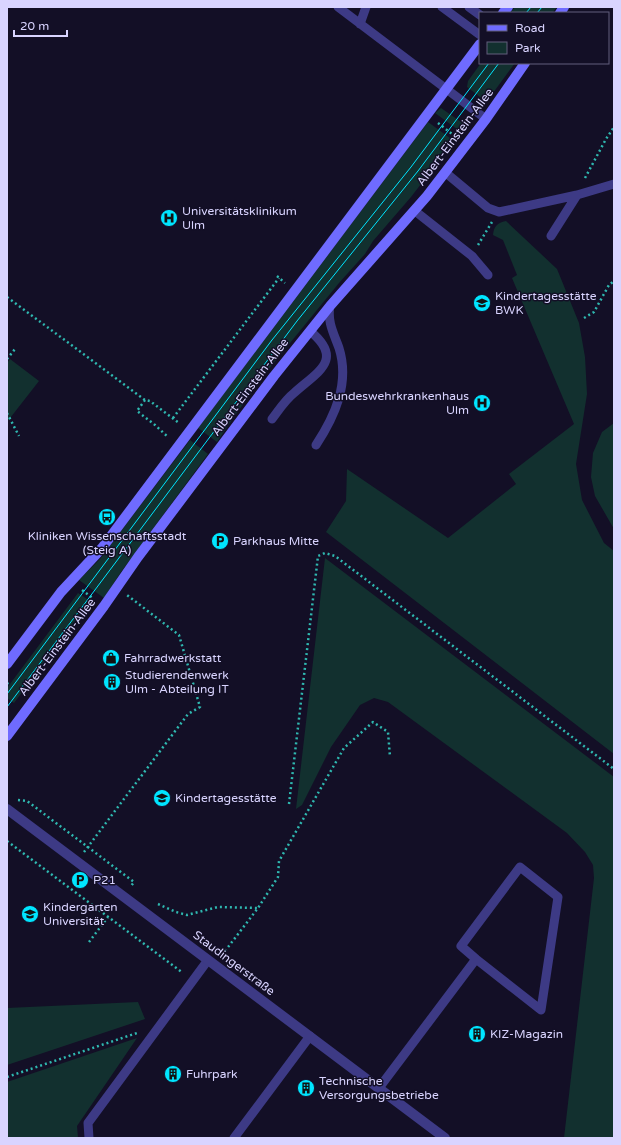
<svg xmlns="http://www.w3.org/2000/svg" width="621" height="1145" viewBox="0 0 621 1145" font-family="'Varela Round',sans-serif">
<rect width="100%" height="100%" fill="#130f26"/>
<path fill="#12302f" d="M 515,7 L 557,7 L 552,13 L 510,13 Z
M 481,63 L 515,63 L 490,97 L 484,100 L 467,87 L 468,81 Z
M 441,108 L 464,124 L 461,132 L 435,113 Z
M 428,122 L 454,141 L 411,197 L 373,241 L 365,254 L 339,283 L 268,370 L 236,414 L 217,442 L 198,428 Z
M 506,221 L 557,269 L 579,323 L 585,357 L 587,394 L 576,464 L 582,500 L 604,543 L 614,551 L 614,754 L 326,532 L 346,501 L 347,469 L 448,538 L 516,484 L 509,474 L 574,424 L 512,278 L 517,275 L 503,240 L 493,235 C 494,226 497,223 506,221 Z
M 10,359 L 39,381 L 7,422 L 7,363 Z
M 614,423 L 614,529 L 595,496 L 591,477 L 593,453 L 602,432 Z
M 190,440 L 208,454 L 121,572 L 104,598 L 79,580 L 100,559 Z
M 325,558 L 614,777 L 614,1138 L 564,1138 L 594,878 L 593,865 L 585,852 L 567,833 L 388,702 L 374,698 L 360,705 L 331,747 L 302,805 L 296,809 Z
M 78,593 L 90,601 L 14,703 L 7,698 L 7,688 Z
M 138,1002 L 145,1019 L 7,1065 L 7,1008 Z
M 137,1038 L 77,1126 L 78,1138 L 7,1138 L 7,1082 Z"/>
<g fill="none" stroke-linecap="round" stroke-linejoin="round">
<path stroke="#2fb8b0" stroke-width="2.5" stroke-dasharray="2 3" stroke-linecap="butt" d="M 438,123 L 456,137
M 585,178 L 606,139 L 614,127
M 478,245 L 492,222
M 277,276 L 285,283
M 7,297 L 145,400 L 150,401 L 179,423
M 584,318 L 594,312 L 609,285 L 614,281
M 7,359 L 15,349
M 145,400 L 137,411 L 155,425 L 168,437
M 7,413 L 19,436
M 173,418 L 279,278
M 82,590 L 94,599
M 7,684 L 9,681
M 18,800 L 27,801 L 134,882 L 131,886
M 289,804 L 318,556 L 325,553 L 335,556 L 614,769
M 7,841 L 183,973
M 84,852 L 188,714 L 200,707 L 179,635 L 127,595
M 158,904 L 176,912 L 187,915 L 218,907 L 257,908
M 89,942 L 108,917
M 222,955 L 258,908 L 278,877 L 279,861 L 344,748 L 373,722 L 388,732 L 390,757
M 7,1077 L 137,1033"/>
<path stroke="#3d3a85" stroke-width="9" d="M 338,7 L 486,119
M 442,7 L 480,35
M 469,7 L 480,15
M 360,24 L 366,7
M 446,173 L 488,208 L 499,212 L 577,195 L 614,184
M 415,211 L 472,256 L 488,275
M 551,236 L 577,195
M 272,419 C 279,410 285,400 294,393 C 317,372 345,360 310,331
M 316,445 C 335,416 350,383 339,348 C 334,334 327,322 330,306
M 379,1088 L 476,959 L 541,1010 L 558,897 L 520,867 L 461,946 L 476,959
M 89,1138 L 88,1123 L 208,960
M 234,1138 L 310,1036"/>
<path stroke="#3d3a85" stroke-width="10" d="M 7,809 L 445,1138"/>
<path stroke="#6f6bff" stroke-width="10" d="M 503,13 L 508,7
M 560,13 L 564,7
M 7,664 L 61,592 L 102,548 L 480,44
M 7,736 L 104,606 L 138,557 L 274,376 L 330,306 L 427,196 L 486,119 L 525,63"/>
<path stroke="#00e5ff" stroke-width="1" d="M 526,13 L 531,7
M 537,13 L 542,7
M 7,694 L 272,340 L 411,167 L 489,63
M 7,707 L 297,321 L 418,171 L 499,63"/>
</g>
<defs>
<g id="hospital-disc" transform="scale(0.9)"><circle r="9.5" fill="#00e5ff" stroke="#130f26"/><path d="M-5-5h3v3.5h4V-5h3V5h-3V1.5h-4V5h-3Z" fill="#111"/></g>
<g id="school-disc" transform="scale(0.9)"><circle r="9.5" fill="#00e5ff" stroke="#130f26"/><path d="M0-5L7-2L0 1L-7-2ZM-4 1L0 2.5L4 1V4Q0 6-4 4Z" fill="#111"/></g>
<g id="bus-disc" transform="scale(0.9)"><circle r="9.5" fill="#00e5ff" stroke="#130f26"/><path d="M-5-6H5V4H4V6H2V4H-2V6H-4V4H-5ZM-3.5-4V0h7V-4ZM-3.5 1.2v1.5H-2V1.2ZM2 1.2v1.5H3.5V1.2Z" fill="#111"/></g>
<g id="parking-disc" transform="scale(0.9)"><circle r="9.5" fill="#00e5ff" stroke="#130f26"/><path d="M-3.5-5.5H1a3.5 3.5 0 0 1 0 7H-1V5.5H-3.5ZM-1-3.4V-.6H.8a1.4 1.4 0 0 0 0-2.8Z" fill="#111"/></g>
<g id="shop-disc" transform="scale(0.9)"><circle r="9.5" fill="#00e5ff" stroke="#130f26"/><path d="M-5-2.5h2.3a2.7 3.5 0 0 1 5.4 0H5L5.5 6h-11ZM-1.5-2.5h3a1.5 2.3 0 0 0-3 0Z" fill="#111"/></g>
<g id="building-disc" transform="scale(0.9)"><circle r="9.5" fill="#00e5ff" stroke="#130f26"/><path d="M-4-6H4V6H1V3H-1V6H-4ZM-2.5-4.3h1.7v1.8h-1.7ZM.8-4.3h1.7v1.8H.8ZM-2.5-1h1.7V.8h-1.7ZM.8-1h1.7V.8H.8Z" fill="#111"/></g>
</defs>
<g fill-rule="evenodd">
<use href="#hospital-disc" x="169" y="218"/>
<use href="#school-disc" x="482" y="303"/>
<use href="#hospital-disc" x="482" y="403"/>
<use href="#bus-disc" x="107" y="517"/>
<use href="#parking-disc" x="220" y="541"/>
<use href="#shop-disc" x="111" y="658"/>
<use href="#building-disc" x="112" y="682"/>
<use href="#school-disc" x="162" y="798"/>
<use href="#parking-disc" x="80" y="880"/>
<use href="#school-disc" x="30" y="914"/>
<use href="#building-disc" x="477" y="1034"/>
<use href="#building-disc" x="173" y="1074"/>
<use href="#building-disc" x="306" y="1088"/>
</g>
<g text-anchor="middle" stroke-width="3" stroke-linejoin="round" paint-order="stroke">
<g font-size="12" fill="#d9d4ff" stroke="#130f26">
<text transform="translate(455 137) rotate(-53)" y="4">Albert-Einstein-Allee</text>
<text transform="translate(250 387) rotate(-53)" y="4">Albert-Einstein-Allee</text>
<text transform="translate(57 647) rotate(-53)" y="4">Albert-Einstein-Allee</text>
<text transform="translate(234 963) rotate(37)" y="4">Staudingerstraße</text>
</g>
<g font-size="12" fill="#d9d4ff" stroke="#130f26" text-anchor="start">
<text x="182" y="215">Universitätsklinikum<tspan x="182" dy="14">Ulm</tspan></text>
<text x="495" y="300">Kindertagesstätte<tspan x="495" dy="14">BWK</tspan></text>
<text x="469" y="400" text-anchor="end">Bundeswehrkrankenhaus<tspan x="469" dy="14">Ulm</tspan></text>
<text x="107" y="540" text-anchor="middle">Kliniken Wissenschaftsstadt<tspan x="107" dy="14">(Steig A)</tspan></text>
<text x="233" y="545">Parkhaus Mitte</text>
<text x="124" y="662">Fahrradwerkstatt</text>
<text x="125" y="679">Studierendenwerk<tspan x="125" dy="14">Ulm - Abteilung IT</tspan></text>
<text x="175" y="802">Kindertagesstätte</text>
<text x="93" y="884">P21</text>
<text x="43" y="911">Kindergarten<tspan x="43" dy="14">Universität</tspan></text>
<text x="490" y="1038">KIZ-Magazin</text>
<text x="186" y="1078">Fuhrpark</text>
<text x="319" y="1085">Technische<tspan x="319" dy="14">Versorgungsbetriebe</tspan></text>
</g>
</g>
<rect width="621" height="1145" fill="none" stroke="#d9d4ff" stroke-width="16"/>
<rect x="479" y="12" width="130" height="52" fill="#130f26" stroke="#625e7d"/>
<rect x="487" y="25" width="20" height="6" fill="#6f6bff" stroke="#625e7d"/>
<text x="515" y="32" font-size="12" fill="#d9d4ff">Road</text>
<rect x="487" y="42" width="20" height="12" fill="#12302f" stroke="#625e7d"/>
<text x="515" y="52" font-size="12" fill="#d9d4ff">Park</text>
<path d="M14 30v6h53v-6" fill="none" stroke="#d9d4ff" stroke-width="2"/>
<text x="20" y="30" font-size="12" fill="#d9d4ff" stroke="#130f26" stroke-width="3" paint-order="stroke">20 m</text>
</svg>
